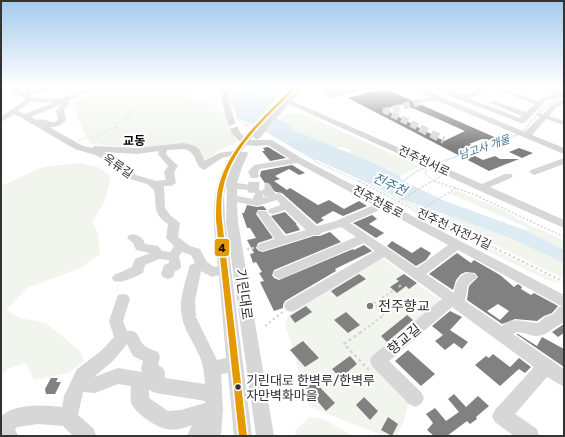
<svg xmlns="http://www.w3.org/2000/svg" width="565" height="437" viewBox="0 0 565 437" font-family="Rubik,'Noto Sans KR',sans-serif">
<rect width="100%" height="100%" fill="#fff"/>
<path fill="#f1f5ed" d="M 136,86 L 193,86 L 195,88 L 188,98 L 212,103 L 227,116 L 237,142 L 218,151 L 207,161 L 194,148 L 129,147 L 90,144 L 71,104 L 97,89 Z
M 232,86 L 259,86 C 248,90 227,89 232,107 L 227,106 L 226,96 L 231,91 L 229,91 Z
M 292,113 L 297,113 L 319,121 L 419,166 L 400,176 L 348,153 L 352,150 L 340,147 L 338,148 C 325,146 308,138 296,132 C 293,130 293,127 290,125 C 287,123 282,121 279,119 L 281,116 Z
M 81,163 L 98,167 L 111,177 L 104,203 L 92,221 L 98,234 L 100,254 L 81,268 L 27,288 L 6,310 L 20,318 L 46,323 L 80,351 L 84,361 L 69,373 L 34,380 L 26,363 L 7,369 L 1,378 L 1,186 L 43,167 Z
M 368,184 C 391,192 412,203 434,212 C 444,216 455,218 466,222 C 497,232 527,245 557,259 L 564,263 L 564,279 L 504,249 L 413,208 Z
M 455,190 L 503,210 L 531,226 L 564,240 L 564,250 L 527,231 L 528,228 L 449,193 Z
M 424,218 L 491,248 L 563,284 L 547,280 L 422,219 Z
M 381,257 L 444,303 L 370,361 L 410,397 L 404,421 L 397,436 L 383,436 L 310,407 L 285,324 L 290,314 Z
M 309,417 L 324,419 L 353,436 L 296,436 L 295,431 Z"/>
<path fill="#ddebf3" d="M 259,86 L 282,86 L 273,93 L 275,94 L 274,102 L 268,108 C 272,118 283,121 292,125 L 293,130 L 297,132 L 369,161 L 400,176 L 401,180 L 445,201 L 527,231 L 564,250 L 564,263 L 510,238 L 405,200 L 317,160 L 314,160 L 252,124 L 238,119 L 235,115 L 235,110 L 231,103 L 233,95 L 242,89 L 251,89 Z"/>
<path fill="#fff" d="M 275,103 L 270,109 L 278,117 L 263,134 L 251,127 Z"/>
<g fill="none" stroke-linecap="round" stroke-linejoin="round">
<path stroke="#ddebf3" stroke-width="1.5" d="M 523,132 C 534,116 545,104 564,98
M 467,153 L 519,134
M 435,164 L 461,155
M 402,182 L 417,171 L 429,166"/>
</g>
<path fill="#818181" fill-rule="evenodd" d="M 388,90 L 501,140 L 500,141 L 482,139 L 469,144 L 472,145 L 461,149 L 483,160 L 495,156 L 500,159 L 519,159 L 489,171 L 348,98 L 370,92 ZM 403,104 L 436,118 L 465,131 L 444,141 L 384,109 Z
M 268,147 L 286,158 L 270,161 L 262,151 L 265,151 L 263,148 Z
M 519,148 L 533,153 L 522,158 L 509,152 Z
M 292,165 L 305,173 L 299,175 L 289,169 L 275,176 L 280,179 L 274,181 L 287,190 L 290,188 L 318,205 L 329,200 L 344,209 L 359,201 L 367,206 L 343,216 L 333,211 L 321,218 L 324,220 L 317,224 L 282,193 L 276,192 L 267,186 L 260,176 L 261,171 Z
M 247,205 L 257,207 L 263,206 L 267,210 L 258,210 L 256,214 L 273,238 L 258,243 L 256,248 L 259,251 L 263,252 L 314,236 L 320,236 L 330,232 L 341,242 L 274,270 L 272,275 L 274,278 L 279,280 L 353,249 L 354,250 L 364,245 L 372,251 L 335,269 L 336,271 L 285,301 L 283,305 L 283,308 L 274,311 L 260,282 L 264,281 L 259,273 L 262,272 L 256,262 L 253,263 L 250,254 L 254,253 L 247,240 L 256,238 L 250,228 L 247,228 L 242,213 L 244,213 Z
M 285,212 L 297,224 L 296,224 L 300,230 L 286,234 L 271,216 Z
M 372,215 L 377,219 L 369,224 L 384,233 L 376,238 L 353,223 Z
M 392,241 L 412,253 L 421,247 L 431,253 L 426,260 L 416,266 L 387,246 Z
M 457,253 L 471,263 L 474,260 L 500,275 L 514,287 L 518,284 L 522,287 L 521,289 L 531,295 L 534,293 L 558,306 L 552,313 L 544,316 L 537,321 L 515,319 L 502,324 L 467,300 L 469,286 L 478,277 L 475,273 L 466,272 L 461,274 L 456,280 L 453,290 L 429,274 ZM 498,304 L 509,311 L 500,320 L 487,311 Z
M 359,274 L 366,279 L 337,297 L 331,291 Z
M 404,274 L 417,283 L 409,289 L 406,286 L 397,293 L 390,287 L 399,281 L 396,279 Z
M 306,306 L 312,312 L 295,323 L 290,316 Z
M 450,311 L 462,317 L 450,330 L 468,342 L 462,349 L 454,343 L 445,350 L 435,341 L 443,335 L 432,326 Z
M 346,312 L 360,325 L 348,333 L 334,320 Z
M 407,315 L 413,320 L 387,342 L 381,336 Z
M 564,324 L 564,333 L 558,337 L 552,332 Z
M 516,334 L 518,334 L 537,346 L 542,337 L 564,349 L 564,367 Z
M 303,341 L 319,358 L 305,367 L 290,350 Z
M 408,350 L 435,374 L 421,386 L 395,361 Z
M 493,354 L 510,367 L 519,358 L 531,367 L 525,373 L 519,369 L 500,386 L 475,365 L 486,356 L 489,358 Z
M 350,356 L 357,364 L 340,378 L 332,369 Z
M 51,378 L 58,378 L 56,382 L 61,382 L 55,394 L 46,394 L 45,389 Z
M 314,381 L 335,403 L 326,411 L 306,388 Z
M 454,394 L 466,407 L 478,396 L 489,406 L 476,417 L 477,419 L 470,424 L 467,421 L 447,436 L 434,436 L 427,430 L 433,423 L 426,414 L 435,408 L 446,421 L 459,412 L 448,399 Z
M 364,397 L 378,411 L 370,420 L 356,405 Z
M 388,417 L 398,424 L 392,436 L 381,430 Z"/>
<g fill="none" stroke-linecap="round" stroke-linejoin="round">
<path stroke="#d6d6d6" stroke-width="7" stroke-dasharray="7 3.5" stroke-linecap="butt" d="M 420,102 L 386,111 L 422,129
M 230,118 L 234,129"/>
<path stroke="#d6d6d6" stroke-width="8" stroke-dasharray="8 4.5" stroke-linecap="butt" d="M 234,128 L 236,133
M 420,128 L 444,140"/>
<path stroke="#d6d6d6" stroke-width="11" stroke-dasharray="11 5.5" stroke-linecap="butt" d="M 248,187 L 266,188 L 270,195 L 261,197 L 255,194"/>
<path stroke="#d6d6d6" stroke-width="1" stroke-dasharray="1.5 1.5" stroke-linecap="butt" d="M 236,89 L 241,86
M 236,119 L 250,126
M 245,125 L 249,126
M 79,141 L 90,136 L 96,138 L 111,128 L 117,128 L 115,124 L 132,117 L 129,113 L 135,110 L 129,108 L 132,105 L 127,100 L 146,86
M 314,161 L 360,182
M 426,169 L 425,174 L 436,182"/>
<path stroke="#d6d6d6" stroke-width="1.5" stroke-dasharray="2 2" stroke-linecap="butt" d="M 359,181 L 423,215 L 497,249
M 434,181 L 473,194 L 564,237
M 417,212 L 456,188
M 247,249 L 255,248"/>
<path stroke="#d6d6d6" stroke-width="2" stroke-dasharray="2.5 2.5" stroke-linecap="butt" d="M 495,248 L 564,282
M 247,249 L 254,248
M 399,287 L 402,284
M 265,326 L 284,311
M 360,333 L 384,315 L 374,303 L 393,291"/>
<path stroke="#d6d6d6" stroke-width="2.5" stroke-dasharray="3 3" stroke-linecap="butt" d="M 361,332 L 344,344 L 368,369 L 369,368"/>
<path fill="#d7d7d7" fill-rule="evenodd" d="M 14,86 L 20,86 L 18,90 L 22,92 L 55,86 L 69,86 L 29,95 L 32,98 L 60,99 L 93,86 L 102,86 L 67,101 L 70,103 L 64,110 L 66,120 C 62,125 55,128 49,127 L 81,145 L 91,148 L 95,146 L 137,148 L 184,143 L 195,146 L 199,149 L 205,161 L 219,153 L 233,151 L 240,142 L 232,133 L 233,131 L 239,131 L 244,137 L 249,131 L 255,131 L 256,133 L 250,140 L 272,140 L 301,158 L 564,295 L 563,323 C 553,327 547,336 537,336 C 530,336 524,332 517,332 L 513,334 L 564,369 L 564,387 L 547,377 L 515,414 L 537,429 L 539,436 L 514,436 L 495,422 L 492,416 L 495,410 L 534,367 L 452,307 L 389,361 L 421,392 L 424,398 L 421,404 L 415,407 L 409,404 L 372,366 L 370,361 L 372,356 L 442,299 L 384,257 L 296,310 L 291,312 L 286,310 L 284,306 L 286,302 L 375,251 L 364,243 L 285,277 L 280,279 L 275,277 L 273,274 L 275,271 L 356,237 L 341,227 L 321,233 L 320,235 L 314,235 L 263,251 L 259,250 L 257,247 L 259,244 L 275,239 L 257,213 L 258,211 L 266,211 L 285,236 L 306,230 L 285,210 L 273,214 L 269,213 L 268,211 L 269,209 L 281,205 L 277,200 L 257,206 L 237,202 L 238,222 L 274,436 L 256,436 L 226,222 L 227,185 L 232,168 L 224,195 L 225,220 L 252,436 L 234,436 L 228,373 L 221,374 L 223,409 L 221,436 L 187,436 L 192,425 C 184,428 175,431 167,429 C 157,428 133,412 131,402 C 130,397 131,391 131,386 L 118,384 L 95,393 L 83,392 L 78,415 L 94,429 L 96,436 L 73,436 L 63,426 L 38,424 L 17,427 L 15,429 L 18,436 L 1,436 L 1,416 C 17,403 42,405 62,407 L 64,396 L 77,369 L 101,351 L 114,337 L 109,321 L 118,295 L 123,294 L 128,295 L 130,299 L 123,321 L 127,331 C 140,329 138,341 145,346 C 149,349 154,350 158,352 L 160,357 L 158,365 L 163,368 L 165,373 L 165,378 L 205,384 C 204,372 203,361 197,351 C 192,340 184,329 182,317 C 178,301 185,284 189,268 L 190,265 L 195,263 L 191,255 L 182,252 L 179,256 L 181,266 L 180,269 L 175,271 L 173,277 L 168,279 L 163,277 L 161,274 L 164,265 L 169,263 L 169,260 L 159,259 L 145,265 L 143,273 C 134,277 123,284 114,281 L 112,278 L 114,275 L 132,267 L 135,259 L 150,253 L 136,250 L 133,243 L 127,238 L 129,235 C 137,233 143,237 145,244 L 158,246 L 162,251 L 170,252 L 174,246 L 166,238 L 168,224 C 152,213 157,206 154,190 L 147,184 L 127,178 L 112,163 L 95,155 L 75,149 L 20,117 L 14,114 L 1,122 L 1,117 L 26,99 L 12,92 L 11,91 ZM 30,102 L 53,103 L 25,114 L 18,111 ZM 62,104 L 56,110 L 58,120 C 51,126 45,117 37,120 L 31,117 ZM 246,145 L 255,146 L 268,145 L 290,159 L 254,165 L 248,172 L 251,178 L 257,178 L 259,176 L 258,172 L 260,169 L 297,163 L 374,205 L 333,222 L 317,226 C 311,222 282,194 279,193 L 257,200 L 237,196 L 237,189 L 248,190 L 253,187 L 251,185 L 237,183 L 242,167 L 248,154 L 247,152 L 241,152 ZM 184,149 C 198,152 194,167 204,170 L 222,158 L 230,156 C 207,194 214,225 218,266 L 214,267 L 207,262 L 200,249 L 190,246 L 178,237 L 180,223 L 170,215 L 165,208 L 164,186 L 171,186 L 176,183 L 174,172 L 178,166 L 166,154 L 167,150 ZM 159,151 L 158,154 L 168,166 L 164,172 L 166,180 L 156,181 L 136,175 L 121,161 L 104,152 L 137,154 ZM 382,209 L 448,245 L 417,268 L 350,223 ZM 458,250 L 559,305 L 562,306 L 559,307 L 553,314 L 545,317 L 538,323 C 525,323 514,315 502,326 L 465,301 L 468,285 L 477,277 L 475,274 C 461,269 455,282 454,293 L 426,274 ZM 201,271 L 212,277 L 219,275 L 226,358 L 217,360 L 196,317 L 195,301 ZM 127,344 L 133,356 L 143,361 L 141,369 L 142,372 L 118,368 L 94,377 L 113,361 ZM 149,390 L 156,393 L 205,401 L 205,403 L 181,410 L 168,411 L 149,398 Z
M 227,86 L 233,86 L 227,96 L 234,118 L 230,120 L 226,118 L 221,96 Z
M 299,86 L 306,86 L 292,101 L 482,184 L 505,174 L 511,174 L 513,176 L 511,178 L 490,187 L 564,220 L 564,228 L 478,190 L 289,104 L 286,106 L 282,106 L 281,105 L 283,102 L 281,100 L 281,98 L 287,98 Z
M 339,86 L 348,90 L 363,86 L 400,86 L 397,88 L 370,91 L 366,89 L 331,98 L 321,92 ZM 338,90 L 341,92 L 332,94 L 329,92 Z
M 406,86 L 415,86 L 525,132 L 540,117 L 536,115 L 537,113 L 543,114 L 552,105 L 564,99 L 564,104 L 556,107 L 549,116 L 564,121 L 564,125 L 546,119 L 532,135 L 564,148 L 564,154 L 436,100 L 418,103 L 418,101 L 431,97 Z
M 429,86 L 438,86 L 461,95 L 477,91 L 466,86 L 475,86 L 486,90 L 486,92 L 468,98 L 520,118 L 522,116 L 488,102 L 493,101 L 526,112 L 535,104 L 486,86 L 495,86 L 538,101 L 543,97 L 556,94 L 535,86 L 544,86 L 564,93 L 564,97 L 547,100 L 524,123 L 521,123 L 461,100 L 457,99 L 456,98 Z
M 564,158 L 564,164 L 534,175 L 529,172 L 531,170 Z"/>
<path stroke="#d6d6d6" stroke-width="1" stroke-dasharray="1.5 1.5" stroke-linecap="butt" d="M 431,182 L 443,175"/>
<path stroke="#d6d6d6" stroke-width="1.5" stroke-dasharray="2 2" stroke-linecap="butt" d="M 391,206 L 432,181"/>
<path stroke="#d7d7d7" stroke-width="7" d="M 262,129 L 284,105"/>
<path stroke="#d7d7d7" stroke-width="8" d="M 257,135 L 263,128"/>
<g stroke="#fff" stroke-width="3">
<path id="bus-1" d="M 295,86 L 298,86 C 269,116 231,146 223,189 C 221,199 221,210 222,220 L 247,436 L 239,436 L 216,220 C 216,210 216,199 218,189 C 227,148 266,114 295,86 Z"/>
</g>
<use href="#bus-1" fill="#e39a05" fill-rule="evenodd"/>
</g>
<linearGradient id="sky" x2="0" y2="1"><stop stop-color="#a3caec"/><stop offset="0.59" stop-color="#fff"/><stop offset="1" stop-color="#fff" stop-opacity="0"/></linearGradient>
<rect width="565" height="147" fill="url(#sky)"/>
<circle fill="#7a7a7a" stroke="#fff" stroke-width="1.5" cx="370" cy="306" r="4"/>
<circle fill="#333" stroke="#fff" stroke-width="1.5" cx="238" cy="387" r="3.5"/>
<g text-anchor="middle" stroke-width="4" stroke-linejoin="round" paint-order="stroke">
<g font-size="11" font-style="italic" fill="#3f7597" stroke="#fff">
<text transform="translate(484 147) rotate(-19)" y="4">남고사 개울</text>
</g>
<g font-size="12" font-weight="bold" fill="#000" stroke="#fff">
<text x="134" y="145">교동</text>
</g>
<g font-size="12" fill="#333" stroke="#fff">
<text transform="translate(424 161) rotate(25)" y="4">전주천서로</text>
<text transform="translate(118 166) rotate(34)" y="4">옥류길</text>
<text transform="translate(378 202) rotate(28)" y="4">전주천동로</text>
<text transform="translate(454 229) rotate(25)" y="4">전주천 자전거길</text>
</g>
<g font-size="13" font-style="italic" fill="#3f7597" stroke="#fff">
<text transform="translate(390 184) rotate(25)" y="5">전주천</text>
</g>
<g font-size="13" fill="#333" stroke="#fff" text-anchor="start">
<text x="246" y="385">기린대로 한벽루/한벽루<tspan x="246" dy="15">자만벽화마을</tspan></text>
</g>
<g font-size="14" fill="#333" stroke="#fff">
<text transform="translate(244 294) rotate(82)" y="5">기린대로</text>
<text transform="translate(404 339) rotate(-40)" y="5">향교길</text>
</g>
<g font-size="14" fill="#333" stroke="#fff" text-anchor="start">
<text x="378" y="311">전주향교</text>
</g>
</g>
<rect stroke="#fff" stroke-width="1.5" x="214" y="238" width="16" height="19" rx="4" fill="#e39a05"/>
<g font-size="11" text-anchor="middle" font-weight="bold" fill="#111">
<text x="222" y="252">4</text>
</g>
<rect width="565" height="437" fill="none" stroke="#333333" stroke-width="4"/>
</svg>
